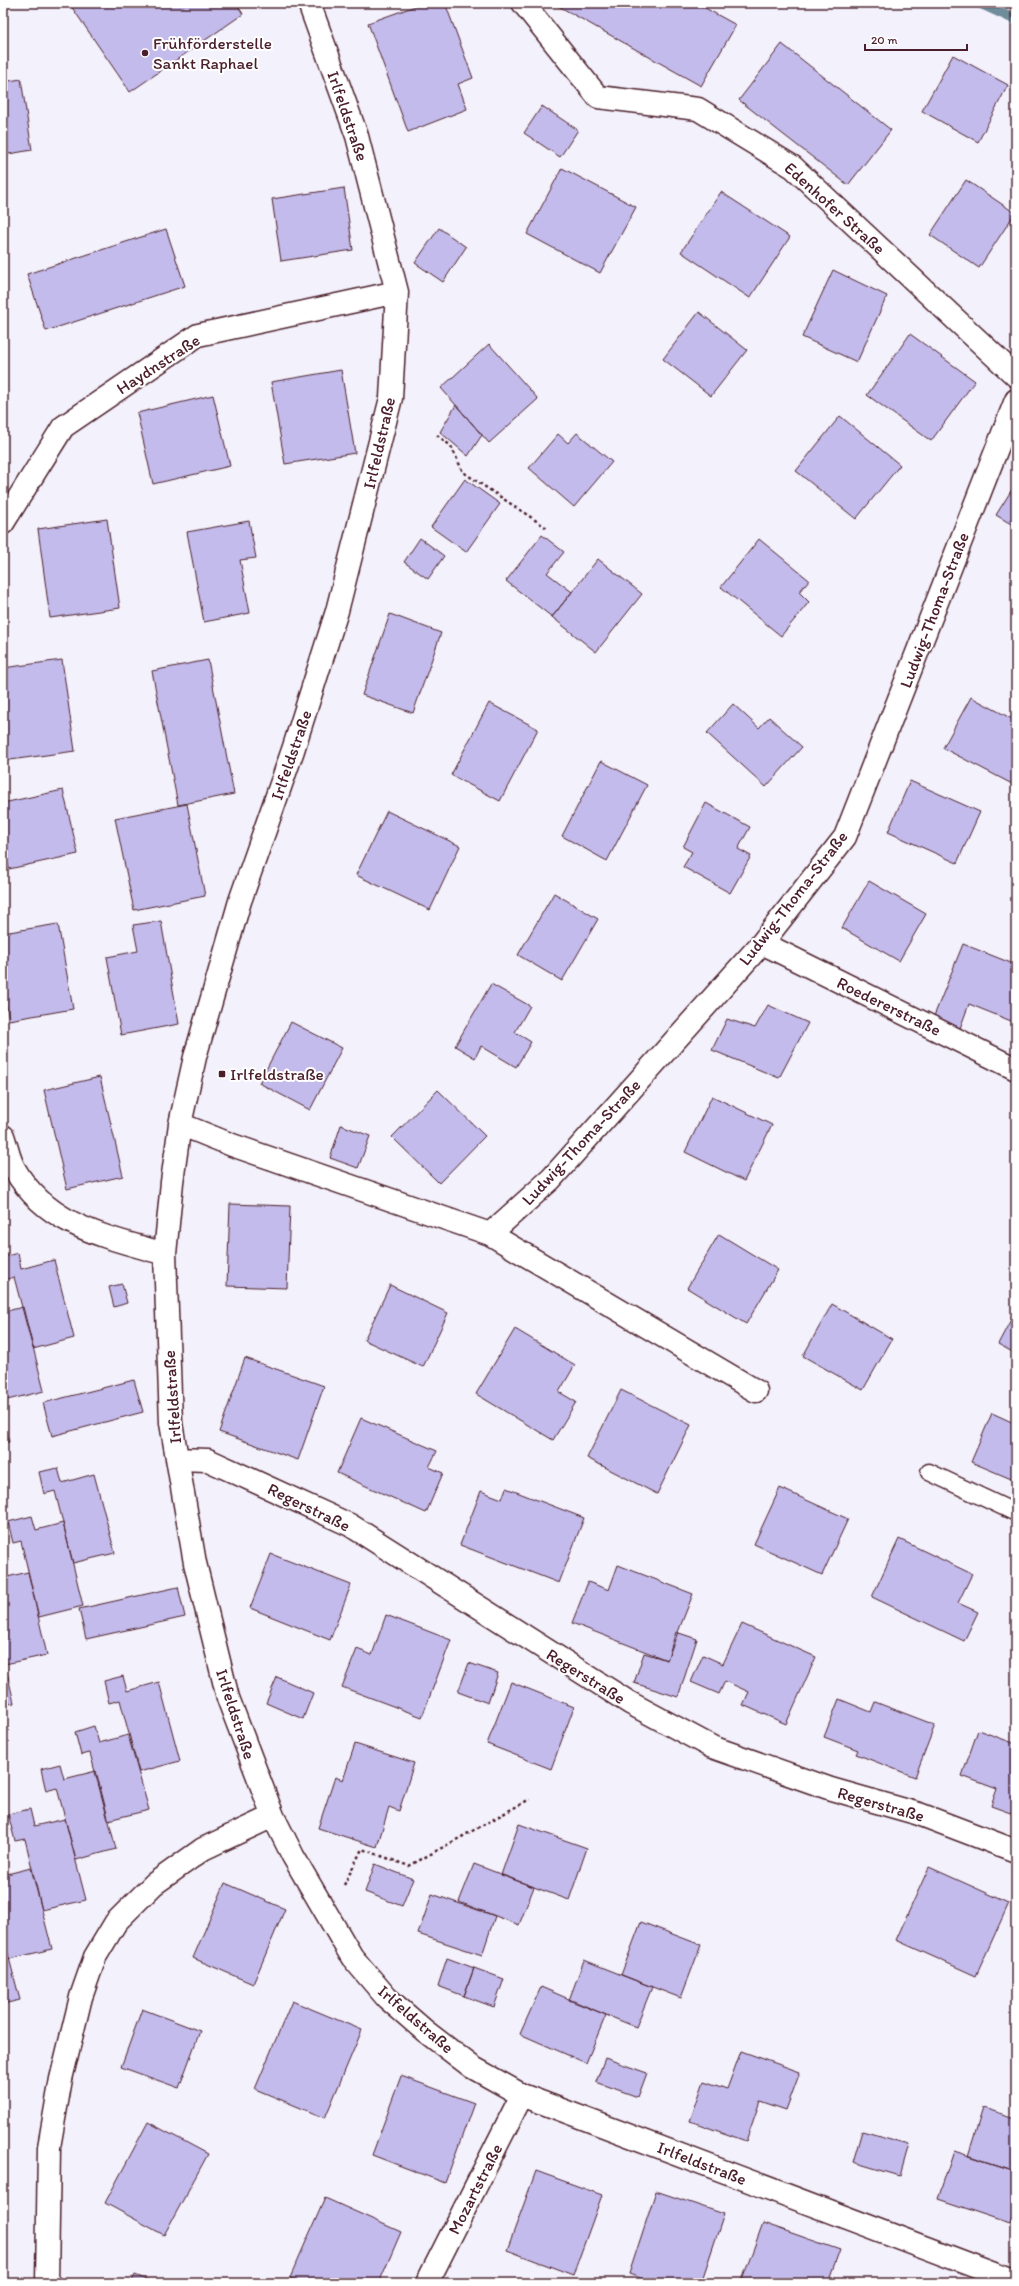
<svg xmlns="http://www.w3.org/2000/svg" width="1019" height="2286" viewBox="0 0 1019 2286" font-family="Itim,sans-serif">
<rect width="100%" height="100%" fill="#f3f1fb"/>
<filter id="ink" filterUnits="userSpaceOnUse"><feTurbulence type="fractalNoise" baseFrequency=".025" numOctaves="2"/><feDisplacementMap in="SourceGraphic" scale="8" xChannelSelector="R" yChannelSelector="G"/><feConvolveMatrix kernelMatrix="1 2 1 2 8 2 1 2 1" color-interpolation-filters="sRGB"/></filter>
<g filter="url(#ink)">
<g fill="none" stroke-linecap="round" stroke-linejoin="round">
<path stroke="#6e8c9a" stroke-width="10" d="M 979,3 L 1016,20"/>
</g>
<path fill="#c3bbec" stroke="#4a1f2b" d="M 69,3 L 236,3 L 243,14 L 130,92 Z
M 424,3 L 445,3 L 473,78 L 458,84 L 467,109 L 408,132 L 368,23 Z
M 553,3 L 696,3 L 736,25 L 701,86 Z
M 782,44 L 891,130 L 848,185 L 739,100 Z
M 953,55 L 1008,85 L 978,142 L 922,111 Z
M 21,79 L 32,150 L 3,155 L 3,82 Z
M 542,106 L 578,130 L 560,157 L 524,133 Z
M 562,168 L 636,207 L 600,273 L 527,234 Z
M 966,180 L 1015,213 L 979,268 L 930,235 Z
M 344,188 L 353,250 L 281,261 L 272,199 Z
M 721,192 L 790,237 L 750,298 L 681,252 Z
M 439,228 L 466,247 L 443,282 L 415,263 Z
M 166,229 L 185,286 L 46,331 L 27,274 Z
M 833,270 L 887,296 L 857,362 L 802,337 Z
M 699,312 L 747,350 L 711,396 L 663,359 Z
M 910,334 L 975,381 L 931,441 L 867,395 Z
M 489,344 L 538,399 L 489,443 L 441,388 Z
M 341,370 L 355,453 L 285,464 L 271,382 Z
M 213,395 L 230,466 L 153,484 L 137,413 Z
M 456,405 L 482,435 L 468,456 L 440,432 Z
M 840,416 L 900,465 L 856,519 L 796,471 Z
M 577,433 L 612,462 L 574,507 L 529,468 L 558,434 L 568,443 Z
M 465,479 L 500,504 L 466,552 L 431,527 Z
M 1016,483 L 1016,527 L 996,515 Z
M 107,519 L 120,608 L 50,618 L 38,529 Z
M 249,521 L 256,558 L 240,560 L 250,613 L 204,622 L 187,532 Z
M 542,535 L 564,552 L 547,573 L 572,592 L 552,617 L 506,581 Z
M 420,538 L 444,556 L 428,579 L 404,562 Z
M 759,539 L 809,580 L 799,592 L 809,602 L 781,636 L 721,587 Z
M 598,559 L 642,594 L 596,652 L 552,617 Z
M 390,614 L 441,633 L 413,713 L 362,695 Z
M 62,660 L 75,751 L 3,761 L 3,668 Z
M 208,660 L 234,794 L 178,805 L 152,671 Z
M 971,697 L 1016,721 L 1016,786 L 943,748 Z
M 489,703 L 538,729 L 500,801 L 451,775 Z
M 733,704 L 759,728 L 769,717 L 802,747 L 766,787 L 707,733 Z
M 601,761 L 647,785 L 607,861 L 562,836 Z
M 910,781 L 980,812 L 957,863 L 888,832 Z
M 63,790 L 78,854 L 9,869 L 3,843 L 3,803 Z
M 706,803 L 750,827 L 738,849 L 751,856 L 730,893 L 683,867 L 692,852 L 683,847 Z
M 187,804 L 205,896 L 134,910 L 115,818 Z
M 387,811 L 460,846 L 430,910 L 356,875 Z
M 869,881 L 926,914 L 899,961 L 842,928 Z
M 554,893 L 598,919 L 562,981 L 518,955 Z
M 161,921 L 179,1024 L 121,1035 L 107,957 L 138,951 L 133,925 Z
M 58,924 L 73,1009 L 9,1020 L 3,986 L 3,933 Z
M 963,944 L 1016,965 L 1016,1023 L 969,1004 L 959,1031 L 932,1021 Z
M 491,984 L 530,1006 L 515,1032 L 531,1042 L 516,1067 L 481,1046 L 475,1058 L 455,1046 Z
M 768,1005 L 808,1023 L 779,1078 L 712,1050 L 727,1019 L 755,1028 Z
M 291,1022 L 342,1048 L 310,1110 L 259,1083 Z
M 100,1077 L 123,1176 L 67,1189 L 44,1090 Z
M 438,1090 L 485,1136 L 439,1183 L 392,1137 Z
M 712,1096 L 772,1125 L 744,1181 L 685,1152 Z
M 341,1125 L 370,1136 L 358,1168 L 330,1158 Z
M 230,1204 L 290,1206 L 287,1288 L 227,1286 Z
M 719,1234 L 778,1270 L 746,1324 L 687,1288 Z
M 18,1253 L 21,1269 L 54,1260 L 74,1338 L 33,1349 L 14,1277 L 4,1280 L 3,1276 L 3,1257 Z
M 122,1284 L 127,1303 L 114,1307 L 109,1287 Z
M 390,1285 L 448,1313 L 423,1367 L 364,1340 Z
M 832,1304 L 892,1339 L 863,1390 L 803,1356 Z
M 23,1307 L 44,1391 L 3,1401 L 3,1312 Z
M 1016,1310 L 1016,1354 L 998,1344 Z
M 515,1329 L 575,1365 L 559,1392 L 576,1402 L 553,1440 L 476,1394 Z
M 245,1358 L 324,1386 L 298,1460 L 219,1432 Z
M 134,1380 L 143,1412 L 52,1436 L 43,1403 Z
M 621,1390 L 691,1425 L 657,1494 L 587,1458 Z
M 992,1413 L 1016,1424 L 1016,1481 L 971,1462 Z
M 3,1418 L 9,1442 L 3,1443 Z
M 361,1418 L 437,1451 L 429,1467 L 443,1473 L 426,1513 L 337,1473 Z
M 58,1468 L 62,1483 L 94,1474 L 115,1553 L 73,1563 L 55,1491 L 44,1494 L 39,1472 Z
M 506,1488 L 584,1518 L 559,1583 L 460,1545 L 481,1491 L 502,1499 Z
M 780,1488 L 848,1519 L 822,1575 L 754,1544 Z
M 32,1516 L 36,1530 L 63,1523 L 83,1606 L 39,1617 L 21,1541 L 13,1543 L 8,1522 Z
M 899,1539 L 972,1574 L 958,1603 L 978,1612 L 964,1641 L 872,1597 Z
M 271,1554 L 351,1585 L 330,1640 L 250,1608 Z
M 618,1565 L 693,1594 L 667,1660 L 572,1623 L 588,1582 L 609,1590 Z
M 28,1572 L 47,1655 L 5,1664 L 3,1654 L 3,1578 Z
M 178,1587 L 185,1617 L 86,1639 L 79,1609 Z
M 386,1615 L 451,1640 L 422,1717 L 342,1687 L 357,1649 L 372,1655 Z
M 742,1624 L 816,1657 L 786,1724 L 743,1705 L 749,1692 L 725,1681 L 719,1694 L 691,1682 L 703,1655 L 723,1664 Z
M 676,1632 L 697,1639 L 678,1697 L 634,1683 L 644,1653 L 667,1660 Z
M 3,1654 L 14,1703 L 3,1705 Z
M 469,1663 L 498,1673 L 488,1703 L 458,1692 Z
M 123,1676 L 127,1691 L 159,1682 L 180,1761 L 139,1772 L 120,1700 L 109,1703 L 104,1681 Z
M 277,1677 L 313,1693 L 303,1719 L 266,1703 Z
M 511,1682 L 574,1707 L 551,1769 L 487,1744 Z
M 839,1699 L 871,1712 L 875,1702 L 935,1725 L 915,1777 L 856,1754 L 858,1750 L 824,1737 Z
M 94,1726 L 99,1743 L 128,1735 L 149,1810 L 108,1820 L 90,1753 L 81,1755 L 75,1732 Z
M 978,1730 L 1016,1744 L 1016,1815 L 991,1806 L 997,1789 L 962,1776 Z
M 355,1744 L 414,1763 L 399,1811 L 389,1807 L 377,1847 L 318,1828 L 335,1777 L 343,1780 Z
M 60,1764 L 64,1779 L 96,1771 L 116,1849 L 76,1860 L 57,1788 L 46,1791 L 41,1769 Z
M 30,1809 L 34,1826 L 65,1819 L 86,1900 L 42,1910 L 25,1839 L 15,1841 L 8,1814 Z
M 519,1824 L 587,1848 L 569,1900 L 501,1875 Z
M 375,1864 L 413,1879 L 402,1906 L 365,1892 Z
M 474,1864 L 534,1887 L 519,1925 L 459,1902 Z
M 929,1867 L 1009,1903 L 976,1976 L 896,1940 Z
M 31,1868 L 52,1949 L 9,1959 L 3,1935 L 3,1875 Z
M 225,1883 L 285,1909 L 253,1984 L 193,1958 Z
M 432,1894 L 495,1916 L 482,1955 L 418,1934 Z
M 641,1922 L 701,1945 L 681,1998 L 621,1975 Z
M 3,1935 L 20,2000 L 3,2004 Z
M 447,1958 L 474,1968 L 464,1996 L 438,1986 Z
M 584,1960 L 652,1987 L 636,2027 L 569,2000 Z
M 474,1968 L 504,1979 L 494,2007 L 464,1996 Z
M 541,1987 L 606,2015 L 586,2063 L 520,2034 Z
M 292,2001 L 362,2030 L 325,2118 L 255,2089 Z
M 142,2009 L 200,2031 L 179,2088 L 121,2067 Z
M 741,2051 L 800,2072 L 786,2110 L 760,2101 L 746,2141 L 690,2121 L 704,2081 L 727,2089 Z
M 605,2058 L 647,2073 L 638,2097 L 596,2082 Z
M 401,2076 L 474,2103 L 445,2183 L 372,2155 Z
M 983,2108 L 1016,2118 L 1016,2171 L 968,2156 Z
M 148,2122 L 208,2154 L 164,2235 L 105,2203 Z
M 862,2131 L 909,2144 L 900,2176 L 853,2162 Z
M 954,2151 L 1016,2171 L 1016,2205 L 1010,2223 L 938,2199 Z
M 536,2171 L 602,2195 L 573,2275 L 507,2250 Z
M 656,2191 L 724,2214 L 701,2283 L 654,2283 L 629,2274 Z
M 325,2198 L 401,2232 L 379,2283 L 303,2283 L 290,2278 Z
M 763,2223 L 840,2250 L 828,2283 L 741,2283 Z
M 135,2275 L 155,2283 L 131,2283 Z"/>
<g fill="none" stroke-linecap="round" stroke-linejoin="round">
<g stroke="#4a1f2b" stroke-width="19">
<path id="service" d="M 929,1472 L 1016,1513"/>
</g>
<g stroke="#4a1f2b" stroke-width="25">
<path id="minor" d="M 309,3 L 357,136 L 397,292 L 391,398 L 337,611 L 293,750 L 240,901 L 195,1057 L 180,1124 L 172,1182 L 165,1254 L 171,1423 L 195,1563 L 228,1698 L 273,1816 L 293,1856 L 352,1957 L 387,1998 L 425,2031 L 472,2067 L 522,2095 L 1016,2282
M 523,3 L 598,97 L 698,109 L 793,167 L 1016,376
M 3,523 L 63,427 L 198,335 L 397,292
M 762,943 L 1016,1069
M 180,1124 L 232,1145 L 490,1234 L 756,1391
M 3,1136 C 7,1147 9,1160 15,1170 C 48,1227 108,1237 165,1254
M 490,1234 L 551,1179 L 762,943 L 845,837 L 1016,400
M 177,1459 L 208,1460 L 350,1525 L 630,1703 L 712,1747 L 831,1789 L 919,1814 L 1016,1851
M 47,2283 L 49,2147 L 61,2079 L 81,1997 L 95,1957 L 116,1922 L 154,1884 L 203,1849 L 273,1816
M 427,2283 L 522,2095"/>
</g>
<path stroke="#4a1f2b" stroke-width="2.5" stroke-dasharray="3 3" stroke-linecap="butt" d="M 437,435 L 451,446 L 463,472 L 547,528
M 344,1885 L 362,1849 L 409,1866 L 530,1799"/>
<use href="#service" stroke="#fff" stroke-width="16"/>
<use href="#minor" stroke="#fff" stroke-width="22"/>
</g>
</g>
<g fill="#4a1f2b" stroke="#fff" stroke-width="1.5">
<circle cx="145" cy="53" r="4"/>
<rect x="218" y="1070" width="8" height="8" rx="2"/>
</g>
<g text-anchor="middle" stroke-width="4" stroke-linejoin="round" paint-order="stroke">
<g font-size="17" fill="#4a1f2b" stroke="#fff" text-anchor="start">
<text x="153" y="49">Frühförderstelle<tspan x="153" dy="20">Sankt Raphael</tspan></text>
<text x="230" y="1080">Irlfeldstraße</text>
</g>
<g font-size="17" fill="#4a1f2b" stroke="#fff">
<text transform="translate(348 116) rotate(71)" y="6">Irlfeldstraße</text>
<text transform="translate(835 208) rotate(42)" y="6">Edenhofer Straße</text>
<text transform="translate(158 364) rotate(-33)" y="6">Haydnstraße</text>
<text transform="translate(379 443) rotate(-77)" y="6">Irlfeldstraße</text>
<text transform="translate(934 610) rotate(-69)" y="6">Ludwig-Thoma-Straße</text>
<text transform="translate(291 755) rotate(-71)" y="6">Irlfeldstraße</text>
<text transform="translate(793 898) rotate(-52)" y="6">Ludwig-Thoma-Straße</text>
<text transform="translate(889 1006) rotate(26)" y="6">Roedererstraße</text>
<text transform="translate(581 1142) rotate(-47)" y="6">Ludwig-Thoma-Straße</text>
<text transform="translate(172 1397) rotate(-94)" y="6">Irlfeldstraße</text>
<text transform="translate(309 1507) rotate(26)" y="6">Regerstraße</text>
<text transform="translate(586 1676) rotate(32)" y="6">Regerstraße</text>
<text transform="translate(236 1714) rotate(72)" y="6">Irlfeldstraße</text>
<text transform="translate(881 1804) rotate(16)" y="6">Regerstraße</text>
<text transform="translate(416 2019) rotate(41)" y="6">Irlfeldstraße</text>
<text transform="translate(702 2163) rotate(21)" y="6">Irlfeldstraße</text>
<text transform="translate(475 2189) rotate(-63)" y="6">Mozartstraße</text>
</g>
</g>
<rect width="1019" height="2286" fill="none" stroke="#fff" stroke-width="16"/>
<rect x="8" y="8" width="1003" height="2270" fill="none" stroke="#4a1f2b" stroke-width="1.5" filter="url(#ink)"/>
<path d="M865 44v6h102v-6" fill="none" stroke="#4a1f2b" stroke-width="2"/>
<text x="871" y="44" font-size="12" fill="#4a1f2b" stroke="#ffffff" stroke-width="3" paint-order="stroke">20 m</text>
</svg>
